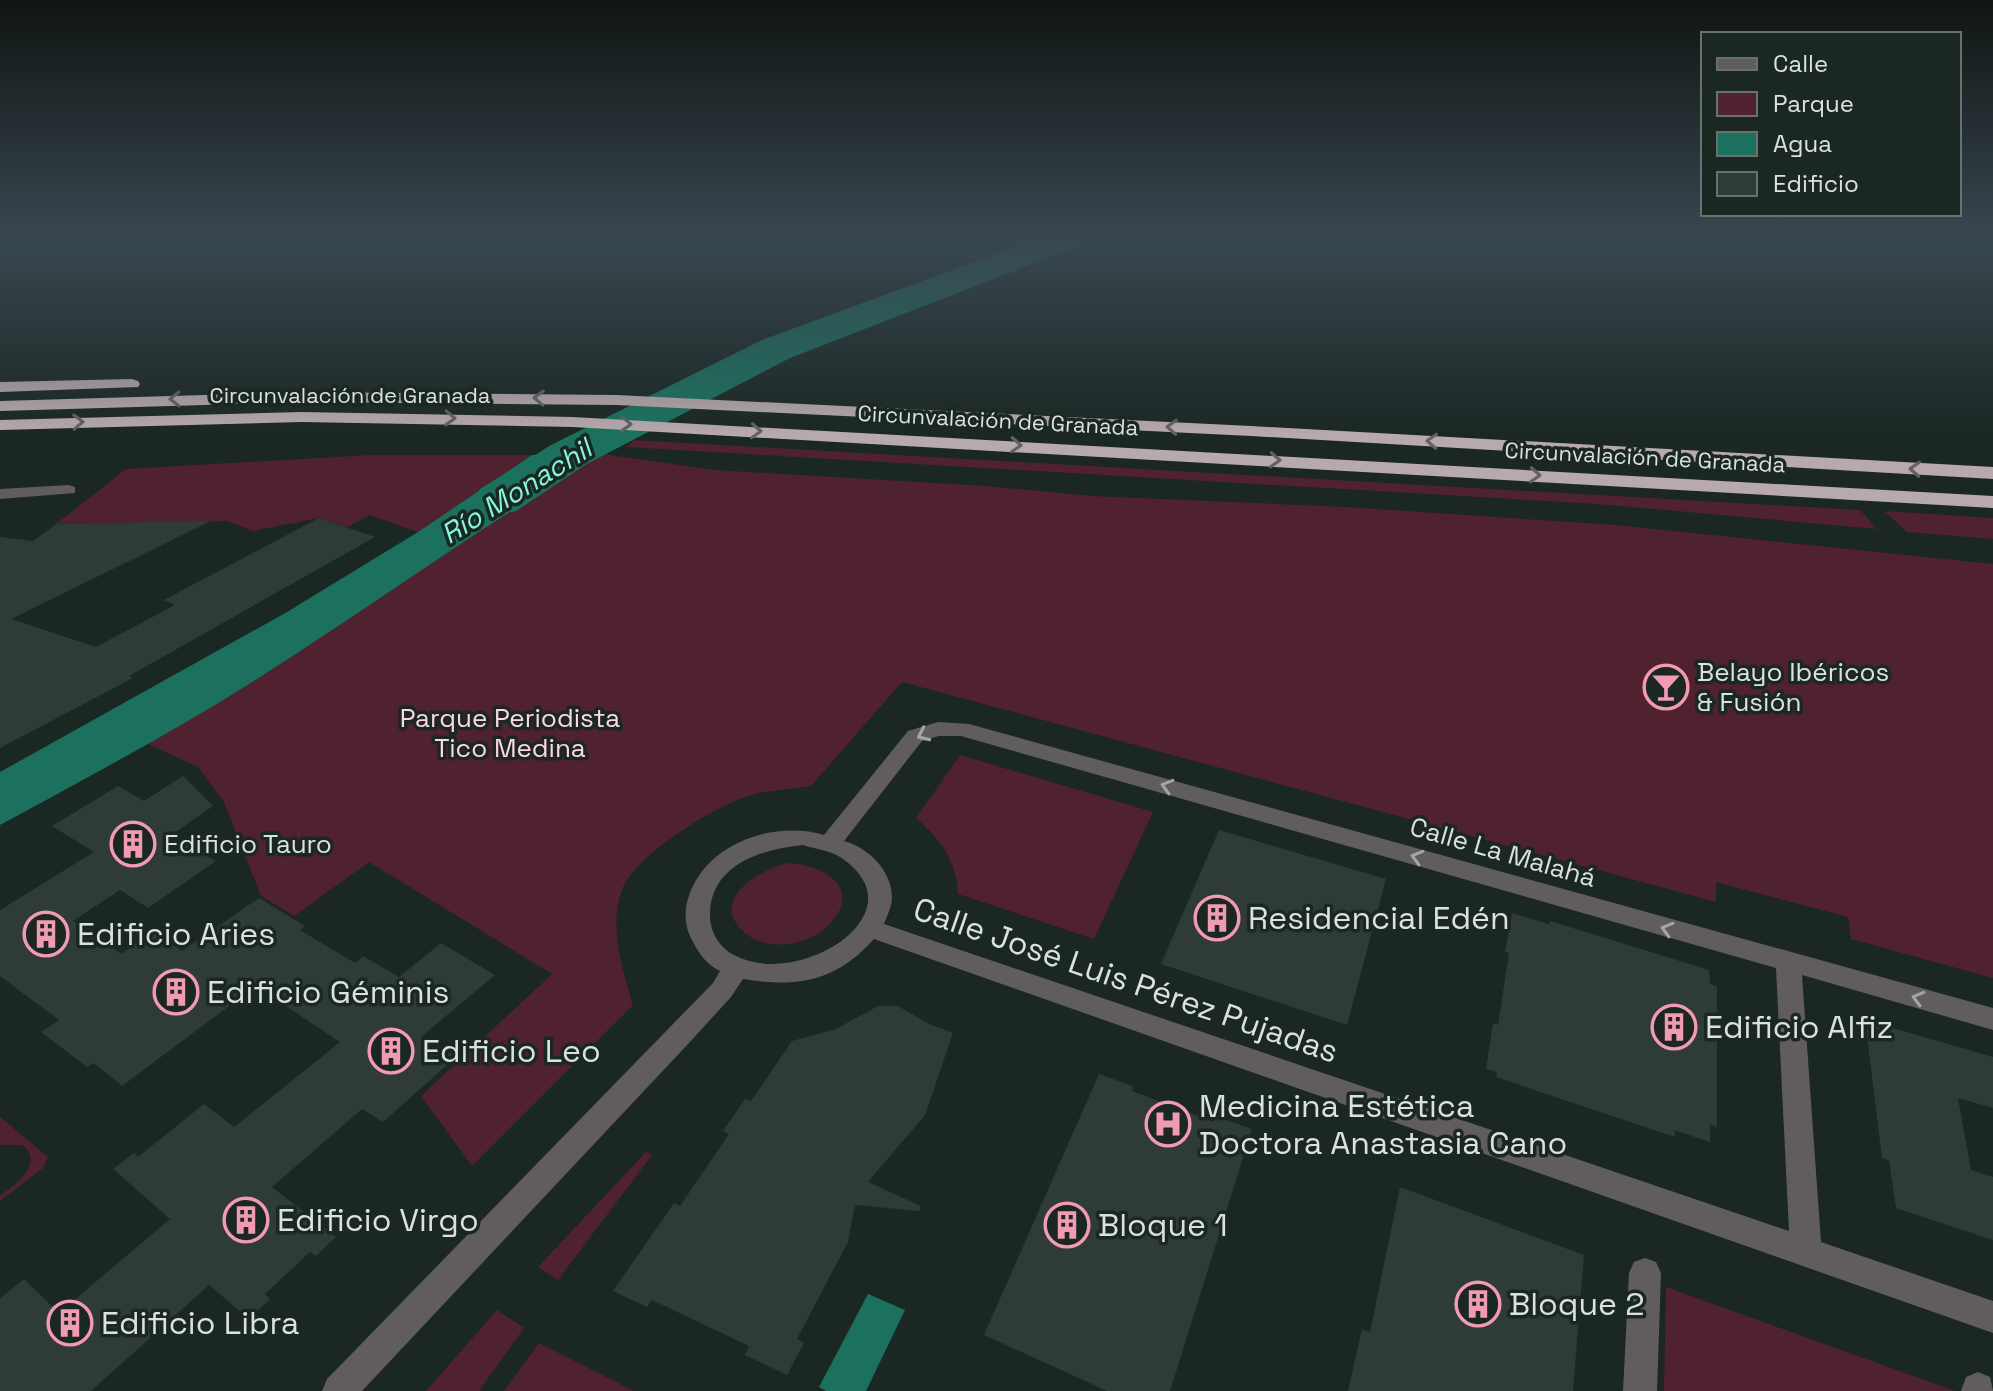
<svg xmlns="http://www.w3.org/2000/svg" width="1993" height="1391" viewBox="0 0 1993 1391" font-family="'Space Grotesk',sans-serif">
<rect width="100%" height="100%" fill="#1b2723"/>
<path fill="#50212f" d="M 634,440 L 1860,510 L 1877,529 L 1598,504 L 626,447 Z
M 603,454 L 714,470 L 986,486 L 1092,496 L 1346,507 L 1615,525 L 1993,564 L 1993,978 L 1851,939 L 1848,917 L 1716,882 L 1716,902 L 902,682 L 811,786 C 793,789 773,790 755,794 C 720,802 635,855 622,890 C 608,925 623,971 633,1005 L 472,1166 L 421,1096 L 552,974 L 369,862 L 294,916 L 261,896 L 224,802 L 198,767 L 148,744 L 265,674 L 531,496 Z
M 371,455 L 532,455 L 418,532 L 370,515 L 347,527 L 319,518 L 253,531 L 227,521 L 56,524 L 126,469 Z
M 1884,511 L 1993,518 L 1993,539 L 1907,532 Z
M 960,755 L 1153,812 L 1094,939 L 958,894 C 957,861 940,839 916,818 Z
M 789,863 C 824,865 863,888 830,924 C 811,945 768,953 745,933 C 707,900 760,869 789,863 Z
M 0,1117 L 48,1157 L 43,1168 L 0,1201 L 0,1195 C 16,1186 44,1163 23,1145 L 0,1145 Z
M 646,1152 L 652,1155 L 558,1280 L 538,1267 Z
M 1666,1287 L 1955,1391 L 1664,1391 Z
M 497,1310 L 524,1328 L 479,1391 L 426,1391 Z
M 539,1343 L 634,1391 L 504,1391 Z"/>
<path fill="#1b715e" d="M 603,454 C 488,522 380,600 268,672 C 181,728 90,776 0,825 L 0,772 L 287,612 L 418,532 L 532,455 Z
M 868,1294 L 905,1310 L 866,1391 L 826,1391 L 819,1387 Z"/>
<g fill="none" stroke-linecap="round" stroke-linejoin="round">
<path fill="#1b715e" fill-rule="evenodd" d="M 1031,241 L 1078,241 L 1073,248 L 790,358 L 585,465 L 516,511 L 498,515 L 480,511 L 473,500 L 480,489 L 551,445 L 762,340 Z"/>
</g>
<path fill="#2f3b38" d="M 319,518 L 375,537 L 129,676 L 133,678 L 0,748 L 0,537 L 33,541 L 56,524 L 211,521 L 11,619 L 96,647 L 175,605 L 164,600 Z
M 183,776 L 213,806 L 170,836 L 216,861 L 148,908 L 120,890 L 73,921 L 121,954 L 154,931 L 182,951 L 259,898 L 305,926 L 300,930 L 355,963 L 363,956 L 399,977 L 441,943 L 495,975 L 422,1036 L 456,1057 L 383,1122 L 362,1109 L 272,1187 L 336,1237 L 316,1256 L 310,1252 L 265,1294 L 270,1299 L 249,1319 L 209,1285 L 91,1391 L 0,1391 L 0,1298 L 24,1279 L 59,1313 L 170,1219 L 113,1169 L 134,1153 L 138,1157 L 204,1104 L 234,1127 L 340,1042 L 256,986 L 122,1086 L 94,1063 L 87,1067 L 41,1032 L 59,1020 L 0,976 L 0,910 L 94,852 L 52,826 L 118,786 L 144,801 Z
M 1219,830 L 1386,879 L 1347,1025 L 1161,964 Z
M 1512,913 L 1549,924 L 1550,921 L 1709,970 L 1710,984 L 1717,987 L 1717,1127 L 1710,1124 L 1710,1142 L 1674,1130 L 1675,1137 L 1496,1077 L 1497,1072 L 1486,1069 L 1493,1023 L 1498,1025 L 1509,953 L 1505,952 Z
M 878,1006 L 898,1006 L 929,1024 L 953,1033 L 925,1115 L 868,1182 L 921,1206 L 919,1211 L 855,1205 L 848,1242 L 797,1339 L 804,1343 L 787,1375 L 745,1355 L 749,1346 L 652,1300 L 647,1307 L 613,1291 L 674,1203 L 680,1206 L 729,1134 L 723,1131 L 745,1099 L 751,1101 L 792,1041 L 836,1029 Z
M 1865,1020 L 1993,1057 L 1993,1108 L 1958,1098 L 1971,1170 L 1993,1177 L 1993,1240 L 1896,1208 L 1889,1160 L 1882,1158 Z
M 1099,1074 L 1133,1086 L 1132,1091 L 1214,1122 L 1215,1116 L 1252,1129 L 1170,1391 L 1107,1391 L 984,1335 Z
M 1400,1187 L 1584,1255 L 1573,1391 L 1348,1391 L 1362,1329 L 1370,1332 Z"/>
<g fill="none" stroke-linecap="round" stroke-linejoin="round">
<path fill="#615c5d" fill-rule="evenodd" d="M 69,485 L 75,487 L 75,493 L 0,499 L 0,489 Z
M 938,722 L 969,724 L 1993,1008 L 1993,1030 L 1802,975 L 1821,1242 L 1993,1301 L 1993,1333 L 874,939 C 836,982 796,988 743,979 L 731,997 L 689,1043 L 362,1391 L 322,1391 L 327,1379 L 713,983 L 720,971 C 706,964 699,954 692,940 C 685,928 684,912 688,899 C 704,844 773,820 824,835 L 908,731 ZM 939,736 L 961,736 L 1776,968 L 1789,1231 L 884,924 C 887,916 892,906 892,898 C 892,871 869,848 844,841 L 922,741 ZM 803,845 C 815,849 833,851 843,859 C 921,914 798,990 734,955 C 719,947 710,932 710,915 C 710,865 761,849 803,845 Z
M 1645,1258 L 1656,1262 L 1661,1273 L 1657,1391 L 1623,1391 L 1629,1273 L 1634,1262 Z
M 1978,1372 L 1990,1377 L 1993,1391 L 1961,1391 L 1966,1377 Z"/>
<path fill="#b7a9ac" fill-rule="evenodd" d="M 132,379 L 138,381 L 140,384 L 138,387 L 0,392 L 0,382 Z
M 305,392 L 617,395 L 1251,426 L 1993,467 L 1993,479 L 1251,436 L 617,405 L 305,402 L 0,411 L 0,401 Z
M 302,412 L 573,417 L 1993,496 L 1993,508 L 573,427 L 302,422 L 0,430 L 0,420 Z"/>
</g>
<defs><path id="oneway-chevron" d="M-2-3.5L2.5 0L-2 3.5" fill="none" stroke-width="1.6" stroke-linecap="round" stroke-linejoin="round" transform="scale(2)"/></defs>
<g stroke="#616261">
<use href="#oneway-chevron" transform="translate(539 398) rotate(-178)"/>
<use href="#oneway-chevron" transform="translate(175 399) rotate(179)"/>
<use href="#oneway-chevron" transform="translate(450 418) rotate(2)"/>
<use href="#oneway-chevron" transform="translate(78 422) rotate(-2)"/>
<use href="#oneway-chevron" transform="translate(626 424) rotate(2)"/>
<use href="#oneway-chevron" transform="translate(1172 427) rotate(-177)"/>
<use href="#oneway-chevron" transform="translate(756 431) rotate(3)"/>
<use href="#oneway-chevron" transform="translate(1432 441) rotate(-177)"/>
<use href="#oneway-chevron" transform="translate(1016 445) rotate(3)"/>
<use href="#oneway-chevron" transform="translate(1275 460) rotate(3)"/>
<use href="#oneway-chevron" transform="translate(1915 469) rotate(-177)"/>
<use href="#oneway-chevron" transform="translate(1535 475) rotate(3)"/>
</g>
<g stroke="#a4a6a4">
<use href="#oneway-chevron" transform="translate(923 735) rotate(155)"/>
<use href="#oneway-chevron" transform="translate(1167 786) rotate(-164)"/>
<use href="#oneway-chevron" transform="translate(1417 857) rotate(-164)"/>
<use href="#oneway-chevron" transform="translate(1667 929) rotate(-164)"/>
<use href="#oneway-chevron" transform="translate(1918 998) rotate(-164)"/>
</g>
<linearGradient id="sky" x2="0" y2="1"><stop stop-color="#0f1513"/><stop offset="0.55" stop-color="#394750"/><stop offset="1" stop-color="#394750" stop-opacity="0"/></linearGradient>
<rect width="1993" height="435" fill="url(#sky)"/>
<defs>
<g id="bar-ring" transform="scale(2.3)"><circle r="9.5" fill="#1b2723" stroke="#f19ab1" stroke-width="1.5"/><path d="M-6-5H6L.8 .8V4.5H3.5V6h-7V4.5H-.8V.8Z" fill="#f19ab1"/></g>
<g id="building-ring" transform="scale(2.3)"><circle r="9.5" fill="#1b2723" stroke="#f19ab1" stroke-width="1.5"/><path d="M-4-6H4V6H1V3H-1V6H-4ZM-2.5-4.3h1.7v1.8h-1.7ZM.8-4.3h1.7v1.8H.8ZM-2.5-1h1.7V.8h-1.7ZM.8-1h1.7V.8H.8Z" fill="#f19ab1"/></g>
<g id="hospital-ring" transform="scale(2.3)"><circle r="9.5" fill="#1b2723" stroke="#f19ab1" stroke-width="1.5"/><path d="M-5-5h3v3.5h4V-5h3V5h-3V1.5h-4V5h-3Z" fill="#f19ab1"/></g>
</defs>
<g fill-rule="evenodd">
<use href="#bar-ring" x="1666" y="687"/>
<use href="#building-ring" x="133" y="844"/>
<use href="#building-ring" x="1217" y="918"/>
<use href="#building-ring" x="46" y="934"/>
<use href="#building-ring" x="176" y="992"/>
<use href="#building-ring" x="1674" y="1027"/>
<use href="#building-ring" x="391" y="1051"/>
<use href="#hospital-ring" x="1168" y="1124"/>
<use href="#building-ring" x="246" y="1220"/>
<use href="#building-ring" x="1067" y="1225"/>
<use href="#building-ring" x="1478" y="1304"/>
<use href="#building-ring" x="70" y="1323"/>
</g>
<g text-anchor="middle" stroke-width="7" stroke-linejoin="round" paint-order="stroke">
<g font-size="22" fill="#dae2df" stroke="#1b2723">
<text x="350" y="403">Circunvalación de Granada</text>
<text transform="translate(998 420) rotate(3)" y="8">Circunvalación de Granada</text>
<text transform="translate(1645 457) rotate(3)" y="8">Circunvalación de Granada</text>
</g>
<g font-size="26" fill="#dae2df" stroke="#1b2723" text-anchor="start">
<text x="1697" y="681">Belayo Ibéricos<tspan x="1697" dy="30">&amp; Fusión</tspan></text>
<text x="164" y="853">Edificio Tauro</text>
</g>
<g font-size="26" fill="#fed6df" stroke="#1b2723">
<text x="510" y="727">Parque Periodista<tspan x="510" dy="30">Tico Medina</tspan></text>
</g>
<g font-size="26" fill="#dae2df" stroke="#1b2723">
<text transform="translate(1503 852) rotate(16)" y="9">Calle La Malahá</text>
</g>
<g font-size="28" font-style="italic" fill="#84f7d9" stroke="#1b2723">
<text transform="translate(516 491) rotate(-32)" y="10">Río Monachil</text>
</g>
<g font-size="32" fill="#dae2df" stroke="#1b2723" text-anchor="start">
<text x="1248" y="929">Residencial Edén</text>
<text x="77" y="945">Edificio Aries</text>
<text x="207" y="1003">Edificio Géminis</text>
<text x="1705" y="1038">Edificio Alfiz</text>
<text x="422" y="1062">Edificio Leo</text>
<text x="1199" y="1117">Medicina Estética<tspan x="1199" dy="37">Doctora Anastasia Cano</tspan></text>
<text x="277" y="1231">Edificio Virgo</text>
<text x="1098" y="1236">Bloque 1</text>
<text x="1509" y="1315">Bloque 2</text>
<text x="101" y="1334">Edificio Libra</text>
</g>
<g font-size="32" fill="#dae2df" stroke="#1b2723">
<text transform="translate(1126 980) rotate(19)" y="11">Calle José Luis Pérez Pujadas</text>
</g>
</g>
<rect x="1701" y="32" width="260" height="184" fill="#1b2723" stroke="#67726e" stroke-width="2"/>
<rect x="1717" y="58" width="40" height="12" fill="#615c5d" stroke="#67726e" stroke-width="2"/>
<text x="1773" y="72" font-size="24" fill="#dae2df">Calle</text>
<rect x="1717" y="92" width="40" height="24" fill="#50212f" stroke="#67726e" stroke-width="2"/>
<text x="1773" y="112" font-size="24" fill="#dae2df">Parque</text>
<rect x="1717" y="132" width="40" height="24" fill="#1b715e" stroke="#67726e" stroke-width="2"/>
<text x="1773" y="152" font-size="24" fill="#dae2df">Agua</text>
<rect x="1717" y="172" width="40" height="24" fill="#2f3b38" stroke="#67726e" stroke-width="2"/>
<text x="1773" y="192" font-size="24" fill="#dae2df">Edificio</text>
</svg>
